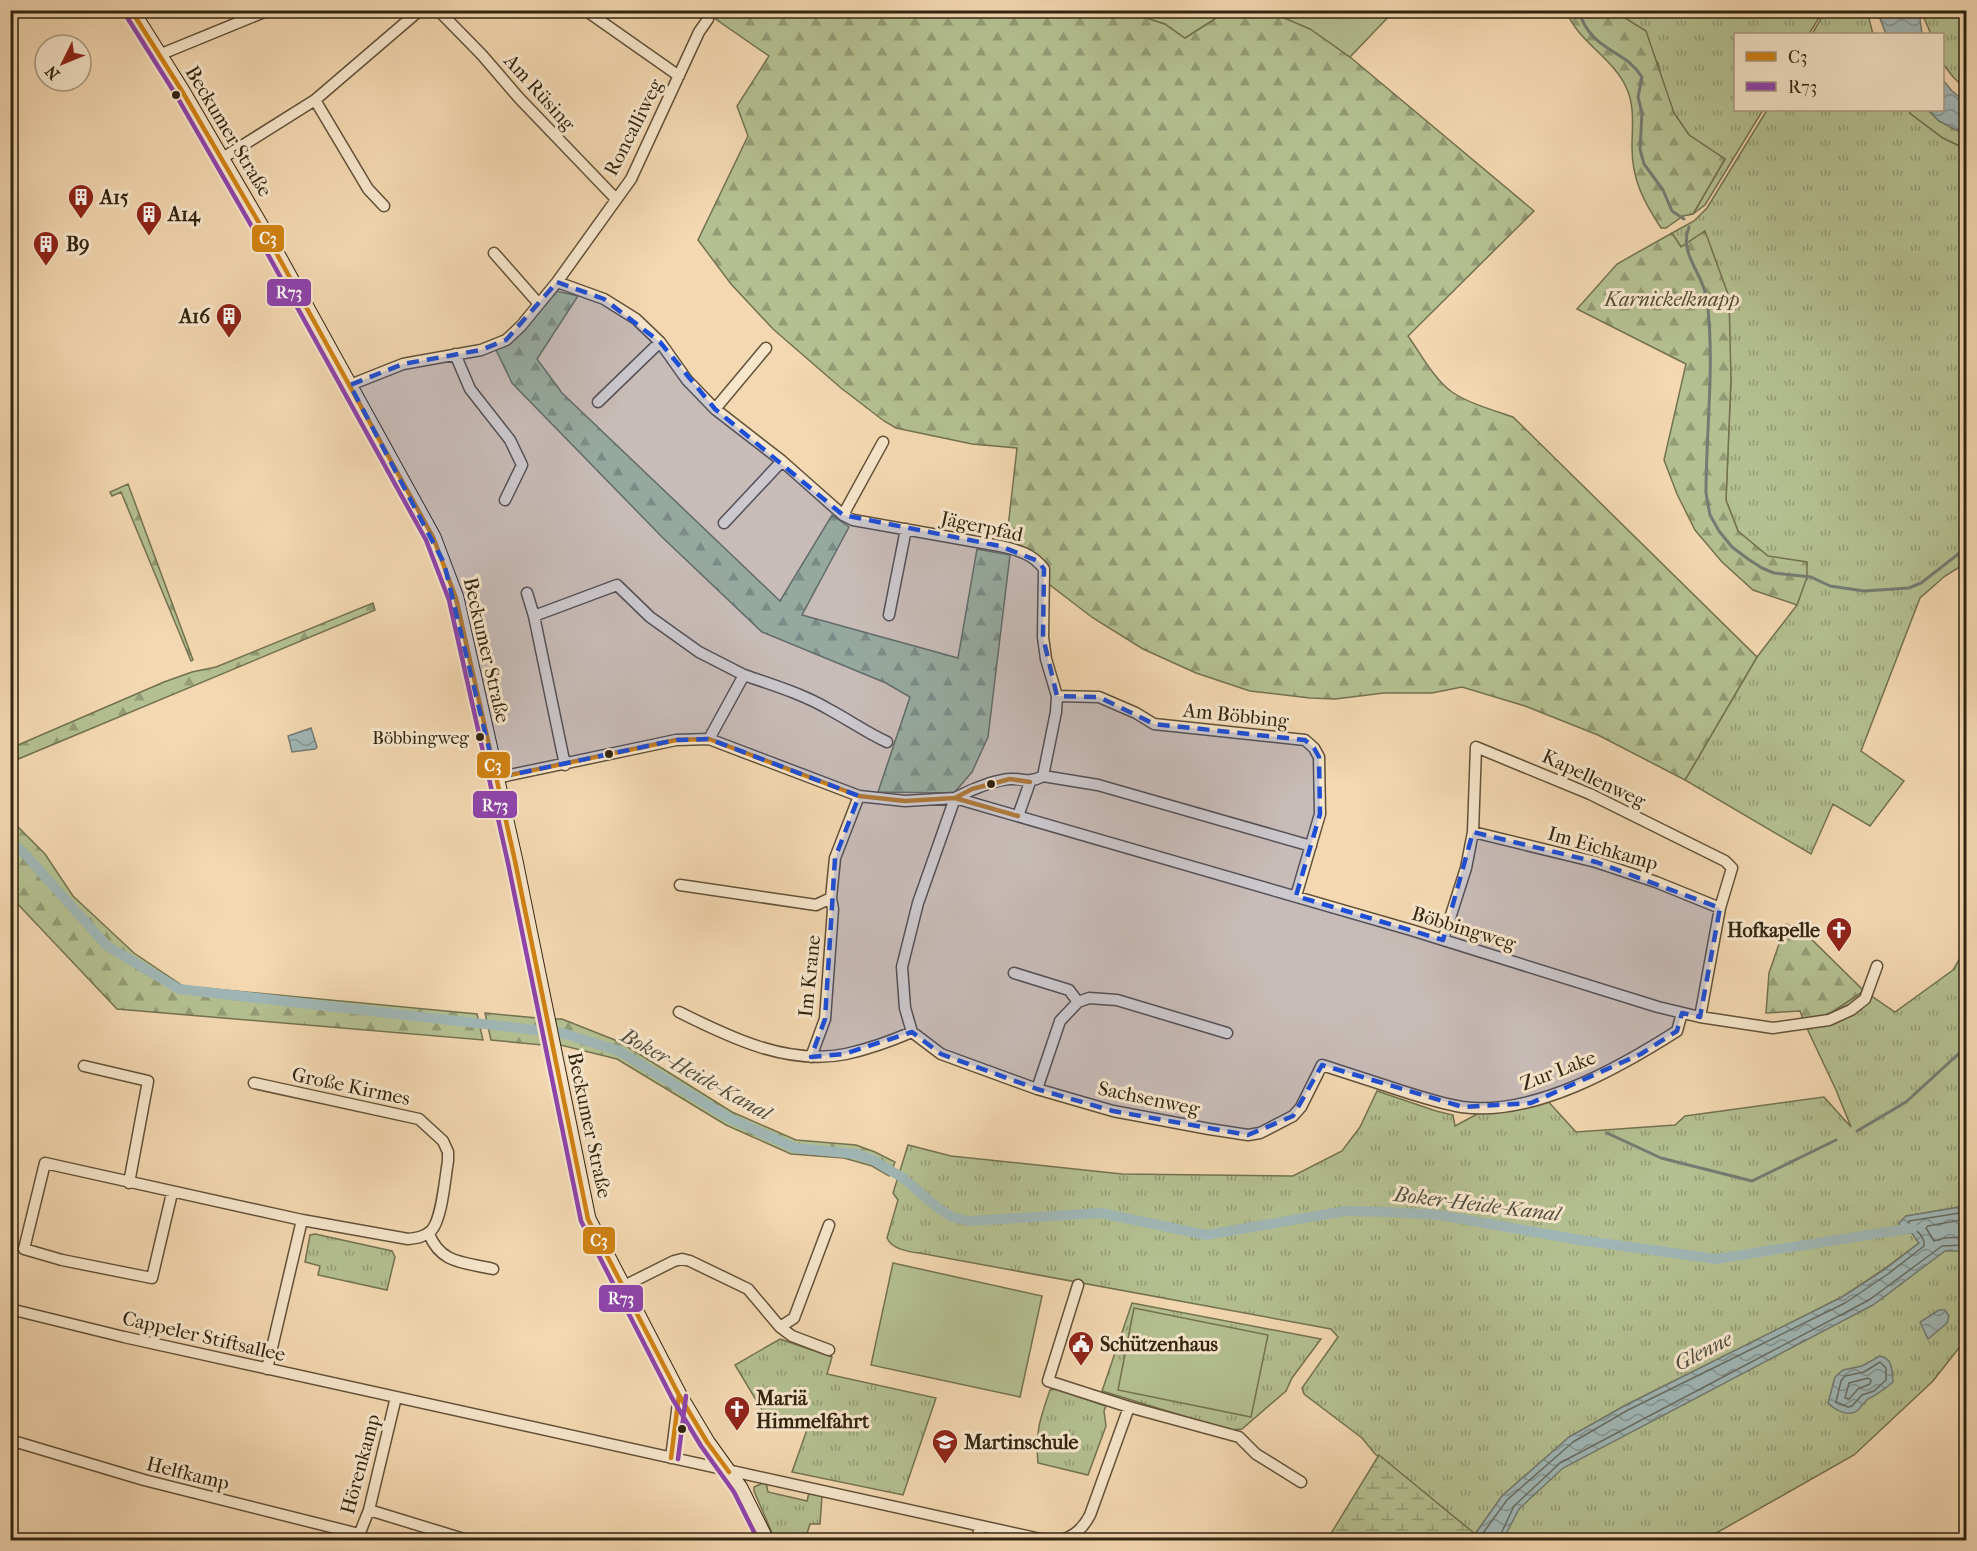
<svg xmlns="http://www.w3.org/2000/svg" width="1977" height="1551" viewBox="0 0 1977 1551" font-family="'IM FELL French Canon',serif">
<defs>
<pattern id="grass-tufts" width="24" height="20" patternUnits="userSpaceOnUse" patternTransform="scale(1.5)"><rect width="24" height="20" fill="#b4c091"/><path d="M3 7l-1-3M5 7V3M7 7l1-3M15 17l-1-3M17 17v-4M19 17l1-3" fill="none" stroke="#939c75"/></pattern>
<pattern id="forest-firs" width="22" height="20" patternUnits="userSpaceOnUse" patternTransform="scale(1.5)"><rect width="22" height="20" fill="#b4c091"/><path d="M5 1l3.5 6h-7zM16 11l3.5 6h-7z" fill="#939c75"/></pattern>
<pattern id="wetland-marsh" width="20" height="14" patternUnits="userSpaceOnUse" patternTransform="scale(1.5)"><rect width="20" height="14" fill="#b4c091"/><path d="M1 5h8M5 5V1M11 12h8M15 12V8" fill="none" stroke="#939c75"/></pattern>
<pattern id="water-waves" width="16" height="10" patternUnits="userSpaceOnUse" patternTransform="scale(1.5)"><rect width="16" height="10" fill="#a0b7b6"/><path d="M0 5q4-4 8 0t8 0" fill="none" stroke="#839593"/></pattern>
</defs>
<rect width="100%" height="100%" fill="#f3d8b1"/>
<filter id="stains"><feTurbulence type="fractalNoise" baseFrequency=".00333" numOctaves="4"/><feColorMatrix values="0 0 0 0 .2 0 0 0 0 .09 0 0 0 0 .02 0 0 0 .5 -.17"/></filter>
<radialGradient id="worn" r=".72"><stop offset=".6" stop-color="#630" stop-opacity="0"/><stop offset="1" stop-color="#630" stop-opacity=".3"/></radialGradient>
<path fill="url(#grass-tufts)" stroke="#737250" stroke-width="1.5" d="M 1826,10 L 1867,11 L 1873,34 L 1812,34 Z
M 1614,11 L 1823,11 L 1809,34 L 1736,34 L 1736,110 L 1763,110 L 1705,205 L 1693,214 L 1725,159 L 1689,135 L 1674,113 L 1662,82 L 1658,63 Z
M 1921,11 L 1966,11 L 1966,89 L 1954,78 L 1943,64 L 1942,34 L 1931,34 Z
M 1767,110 L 1908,110 L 1911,114 L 1943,138 L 1966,149 L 1966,563 L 1945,576 L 1920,598 L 1861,751 L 1904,781 L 1870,826 L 1833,804 L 1811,854 L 1685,780 L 1757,657 L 1797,605 L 1807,563 L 1768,557 L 1738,531 L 1726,500 L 1731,379 L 1704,232 L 1681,247 L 1672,233 L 1694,221 L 1707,208 Z
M 1966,948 L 1966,1206 L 1906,1216 L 1912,1233 L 1919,1243 L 1884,1269 L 1842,1297 L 1626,1405 L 1569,1437 L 1502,1496 L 1475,1534 L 1375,1454 L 1362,1438 L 1304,1394 L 1302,1388 L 1338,1337 L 1331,1329 L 930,1255 C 916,1252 893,1252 887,1238 L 898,1200 L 893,1193 L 908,1145 L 951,1156 L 1122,1174 L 1293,1176 L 1342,1151 L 1360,1127 L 1377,1091 L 1436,1111 L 1453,1115 L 1455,1126 L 1481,1112 L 1545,1098 L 1576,1132 L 1675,1125 L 1685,1116 L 1824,1097 L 1851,1127 L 1836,1090 L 1805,1024 L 1832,1012 L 1864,991 L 1895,1012 L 1953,970 Z
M 1966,1231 L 1966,1339 L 1933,1381 L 1854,1455 L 1704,1540 L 1487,1540 L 1528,1484 Z
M 315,1234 L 392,1251 L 395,1257 L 387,1290 L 318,1275 L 320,1266 L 305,1262 L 310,1235 Z
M 1132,1303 L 1321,1339 L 1292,1378 L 1286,1391 L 1242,1429 L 1229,1430 L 1102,1391 Z
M 780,1339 L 832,1357 L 827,1374 L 936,1398 L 903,1495 L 792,1472 L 808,1427 L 762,1410 L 735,1365 Z
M 1055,1389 L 1106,1406 L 1104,1411 L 1106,1426 L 1088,1475 L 1038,1463 C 1035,1432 1040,1419 1050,1390 Z
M 763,1483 L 766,1483 L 768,1492 L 807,1501 L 809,1493 L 822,1496 L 820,1524 L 810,1524 L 805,1540 L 775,1540 L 754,1491 L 754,1487 Z"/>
<path fill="url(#forest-firs)" stroke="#737250" stroke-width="1.5" d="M 704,11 L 1125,11 L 1165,24 L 1185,38 L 1227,11 L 1268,11 L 1310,28 L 1350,57 L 1534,211 L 1408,336 C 1421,354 1434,379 1452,392 C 1470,404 1493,410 1513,417 L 1757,657 L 1685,780 L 1598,735 L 1525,706 L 1462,687 L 1432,693 L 1384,693 L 1335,699 L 1310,698 L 1250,691 L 1196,673 L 1143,649 L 1093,618 L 1046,582 L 1038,560 L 1006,545 L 1017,448 L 972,444 L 896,428 L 884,421 L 841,388 L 773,329 L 731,284 L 698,240 L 748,136 L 737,106 L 769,56 Z
M 1566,11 L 1614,11 L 1646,31 L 1674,113 L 1689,135 L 1725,159 L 1693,214 L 1683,216 L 1666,228 L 1661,228 C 1644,202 1632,180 1632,148 C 1632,128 1635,108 1627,89 C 1613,57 1579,43 1566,11 Z
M 1908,110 L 1928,110 L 1939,121 L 1966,135 L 1966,149 L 1943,138 L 1911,114 Z
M 1705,231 L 1729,297 L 1731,379 L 1726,500 L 1738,531 L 1768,556 L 1807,562 L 1807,577 L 1797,605 L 1753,590 L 1722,562 L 1695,530 L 1677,494 L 1664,460 L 1686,364 L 1577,309 L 1617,264 L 1672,233 L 1681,247 Z
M 556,291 L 578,296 L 537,359 L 562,393 L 780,601 L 832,515 L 849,527 L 802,615 L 958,658 L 977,549 L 1010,555 L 988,737 L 972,772 L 954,793 L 878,792 L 910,697 L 886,683 L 762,632 L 662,537 L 512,383 L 496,350 L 523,329 Z
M 128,484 L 193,660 L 191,661 L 121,492 L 112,496 L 110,492 Z
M 373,603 L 375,610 L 11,762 L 11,748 L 164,682 L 192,672 L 216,667 Z
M 11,820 L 45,854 L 73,896 L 134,953 L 183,986 L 477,1014 L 483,1040 L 117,1009 L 11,897 Z
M 1786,924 L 1803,931 L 1864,991 L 1832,1012 L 1805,1024 L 1800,1011 L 1766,1013 L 1769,973 Z
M 485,1013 L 537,1018 L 542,1045 L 491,1040 Z
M 555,1019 L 562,1019 L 620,1042 L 732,1112 L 796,1140 L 856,1145 L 875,1152 L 895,1162 L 889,1176 L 872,1166 L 844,1158 L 791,1154 L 726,1125 L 617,1059 L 560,1045 Z"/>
<path fill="url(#wetland-marsh)" stroke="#737250" stroke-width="1.5" d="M 1379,1455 L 1475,1534 L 1471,1540 L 1327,1540 Z"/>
<path fill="#b4c091" stroke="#737250" stroke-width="1.5" d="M 1125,11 L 1227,10 L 1227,11 L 1185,38 L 1165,24 Z
M 1268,11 L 1394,11 L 1350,57 L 1310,29 Z
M 893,1263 L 1042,1296 L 1020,1397 L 871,1365 Z
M 1134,1308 L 1268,1335 L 1251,1417 L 1118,1390 Z"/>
<path fill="url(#water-waves)" stroke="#747c74" stroke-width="1.5" d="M 1877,11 L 1919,11 L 1922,34 L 1886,34 Z
M 1943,80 L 1952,91 L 1966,102 L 1966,135 L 1939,121 L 1928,110 L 1942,110 Z
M 311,728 L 317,747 L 315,749 L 292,752 L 288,736 Z
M 1966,1206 L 1966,1251 L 1945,1251 L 1873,1305 L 1563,1468 L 1519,1509 L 1503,1540 L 1471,1540 L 1502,1496 L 1569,1437 L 1626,1405 L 1842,1297 L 1884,1270 L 1919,1243 L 1912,1233 L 1902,1233 L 1899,1223 L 1906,1216 Z
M 1939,1310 L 1945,1310 L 1949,1316 L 1947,1323 L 1928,1339 L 1920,1322 Z
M 1880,1356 C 1893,1359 1892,1370 1893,1382 C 1885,1389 1878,1394 1868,1399 C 1864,1402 1862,1406 1858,1410 C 1849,1418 1835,1410 1828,1403 L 1835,1377 L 1843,1370 L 1862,1366 Z"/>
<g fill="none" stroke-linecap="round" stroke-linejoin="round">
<path stroke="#696e63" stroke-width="1.5" d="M 1966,1219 L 1928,1226 L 1926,1228 L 1934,1241 L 1944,1238 L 1966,1237
M 1880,1362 L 1886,1368 L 1886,1380 L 1874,1391 L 1862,1395 L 1852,1406 L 1848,1407 L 1836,1402 L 1841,1381 L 1845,1376 L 1864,1372 Z
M 1868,1378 L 1871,1380 L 1870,1384 L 1858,1389 L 1849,1399 L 1845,1398 L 1849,1383 Z
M 1478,1540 L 1507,1500 L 1573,1442 L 1628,1410 L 1845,1303 L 1888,1274 L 1924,1246 C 1925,1236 1916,1229 1908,1226 L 1909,1221 L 1966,1212
M 1498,1540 L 1514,1506 L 1560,1463 L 1869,1300 L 1942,1246 L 1966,1245"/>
<path stroke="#747c74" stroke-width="3" d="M 1578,10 C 1593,54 1623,47 1642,77 L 1638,97 L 1642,113 L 1640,149 L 1644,164 L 1663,190 L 1672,211 L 1684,219
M 1689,227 C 1678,254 1704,274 1707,300 C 1715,364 1706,429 1706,493 L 1710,515 L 1719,531 L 1732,547 L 1748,559 L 1762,568 L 1774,573 L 1811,577 L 1830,586 L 1864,591 L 1909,588 L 1921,583 L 1966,548
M 1958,1054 L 1966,1069
M 1857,1131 L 1906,1102 L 1966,1047
M 1607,1133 L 1661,1158 L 1752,1181 L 1836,1140"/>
<path stroke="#a0b7b6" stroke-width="10" d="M 10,842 L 23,852 L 107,946 L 179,989 L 562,1033 L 619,1051 L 729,1118 L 795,1148 L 856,1154 L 873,1160 L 903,1178 L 938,1208 L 952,1217 L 969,1221 L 1101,1213 L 1206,1235 L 1345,1211 L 1389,1212 L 1439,1215 L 1580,1240 L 1716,1259 L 1913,1228"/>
<g stroke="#625138" stroke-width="13">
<path id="minor" d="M 438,10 L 482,55 L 519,98 L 615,198
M 585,10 L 679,76
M 159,55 L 269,10
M 315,100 L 368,189 L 384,206
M 221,159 L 315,100 L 420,10
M 494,253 L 539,304
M 557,282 L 604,299 L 636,319 L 660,342 L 687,380 L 715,409 L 782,461 L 843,515 L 853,520 L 1000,546 C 1018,550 1033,554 1044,569 L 1043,637 L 1046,659 L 1057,696 L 1056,712 L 1043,776 C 1028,784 1024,778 1010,779 C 992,780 971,790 955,798
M 455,354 L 470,389 L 510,440 L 522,465 L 505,500
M 350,385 L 403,364 L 481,350 L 506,340 L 521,326 L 557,282 L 631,179 L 699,32 L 708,19
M 598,402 L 660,342
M 715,409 L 766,348
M 843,515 L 883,442
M 724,523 L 782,461
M 527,593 L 534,616
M 889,615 L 906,529
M 744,675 C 773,685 803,694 830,710 C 849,720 867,733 887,742
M 1057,696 L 1099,697 L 1136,713 L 1154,724 L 1305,740 L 1314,748 L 1319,757 L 1320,814 L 1296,896
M 565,765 L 534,616 L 617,585 L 650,617 L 699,652 L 744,675 L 709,739
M 1043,776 L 1098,785 L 1311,846
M 496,778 L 676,740 L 709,739 L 859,796 L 905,801 L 955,798 L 1411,930 L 1658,1007 L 1700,1017 L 1773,1028 L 1829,1020 L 1851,1010 L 1865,999 L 1877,966
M 955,798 L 918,903 L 902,967 L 905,1008 L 912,1032 L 941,1054 L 1037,1089 L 1113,1111 L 1209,1129 L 1248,1135 L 1260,1133 L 1293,1116 L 1301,1107 L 1322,1065 C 1347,1073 1371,1081 1396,1089 C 1418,1096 1439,1103 1462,1107 C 1533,1117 1619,1068 1677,1031 L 1682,1013
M 1018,816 L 1030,782
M 1473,832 L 1596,862 L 1656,882 L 1720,908
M 680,885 L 816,905 L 831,898 L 835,858 L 859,796
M 1443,940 L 1466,868 L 1473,832 L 1476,747 L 1590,794 L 1725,861 L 1732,868 L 1720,908 L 1700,1017
M 1014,973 L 1069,990 L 1078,1002
M 679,1012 C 729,1037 788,1066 846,1054 C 869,1049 891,1041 912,1032
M 811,1057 L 825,1019 L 833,909 L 831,898
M 84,1066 L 148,1081 L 129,1183
M 254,1083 L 419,1119 L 443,1141 L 448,1152 L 448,1161 C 445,1178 442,1220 431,1231 C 424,1237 417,1238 408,1239 L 302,1220 L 267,1369
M 1037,1089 L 1060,1021 L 1078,1002 L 1089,998 L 1117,1000 L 1227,1033
M 172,1193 L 152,1278 L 62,1260 L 24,1249 L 45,1163 L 302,1220
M 429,1234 C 441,1264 464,1262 493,1269
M 622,1287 L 674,1261 L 682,1259 L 690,1261 L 748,1289 L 780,1327 L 794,1318 L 829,1225
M 10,1309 L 124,1337 L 1045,1540
M 780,1327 L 792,1336 L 829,1350
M 1129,1407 L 1239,1437 L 1256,1454 L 1301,1482
M 10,1440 L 144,1480 L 359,1534
M 671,1458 L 679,1395
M 369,1510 L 467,1540
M 357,1540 L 369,1510 L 396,1397
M 977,1540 L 980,1527
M 1061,1540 C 1075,1536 1083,1528 1090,1515 L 1129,1407 L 1048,1381 L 1078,1285"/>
</g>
<g stroke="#322410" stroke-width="17">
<path id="secondary" d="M 131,10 L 182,91 L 273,247 L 433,537 L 456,598 L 515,861 L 588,1219 L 679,1395 L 707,1442 L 740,1488 L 766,1540"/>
</g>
<use href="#minor" stroke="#f7e6cc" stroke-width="10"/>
<use href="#secondary" stroke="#f7e6cc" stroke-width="15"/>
<g stroke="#f7e6cc" stroke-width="9">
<path id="bus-1" d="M 131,10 L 182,91 L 273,247 L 433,537 L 456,598 L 515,861 L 588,1219 L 679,1395 L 707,1442 L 729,1472
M 496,778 L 676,740 L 709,739 L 859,796 L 905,801 L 955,798 L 1018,816
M 955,798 L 972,789 L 1010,779 L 1030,782
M 671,1458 L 679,1395"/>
</g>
<g stroke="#f7e6cc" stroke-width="9">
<path id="bus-2" d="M 125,14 L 176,95 L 266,251 L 426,540 L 449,600 L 508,863 L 581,1221 L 672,1398 L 701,1446 L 734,1492 L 758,1540
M 678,1459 L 686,1396"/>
</g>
<use href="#bus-1" stroke="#d08213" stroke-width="4.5"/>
<use href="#bus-2" stroke="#8e44ad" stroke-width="4.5"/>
</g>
<path fill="#1d4ed8" fill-opacity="0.2" stroke="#1d4ed8" stroke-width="4.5" stroke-dasharray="12 8" stroke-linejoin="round" d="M 557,282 L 604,299 L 660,342 L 715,409 L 843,515 L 1000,546 L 1038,561 L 1044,569 L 1043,637 L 1057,696 L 1099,697 L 1154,724 L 1305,740 L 1314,748 L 1319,757 L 1320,814 L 1296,896 L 1443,940 L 1473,832 L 1596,862 L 1720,908 L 1700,1017 L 1682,1013 L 1677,1031 L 1641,1054 L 1531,1103 L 1463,1107 L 1322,1065 L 1293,1116 L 1248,1135 L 1113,1111 L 1037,1089 L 941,1054 L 912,1032 L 844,1054 L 811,1057 L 825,1019 L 835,858 L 859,796 L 709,739 L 676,740 L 496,778 L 444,563 L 350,385 L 403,364 L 481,350 L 506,340 Z"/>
<defs>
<g id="building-pin" transform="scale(1.35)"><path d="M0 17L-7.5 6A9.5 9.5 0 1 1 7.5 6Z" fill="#8f2418" stroke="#f7e6cc"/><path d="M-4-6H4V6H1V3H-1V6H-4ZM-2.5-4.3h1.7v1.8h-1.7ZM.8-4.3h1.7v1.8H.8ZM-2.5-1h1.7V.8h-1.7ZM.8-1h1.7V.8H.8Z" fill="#fff"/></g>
<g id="church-pin" transform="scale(1.35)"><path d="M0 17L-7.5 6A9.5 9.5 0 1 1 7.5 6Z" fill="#8f2418" stroke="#f7e6cc"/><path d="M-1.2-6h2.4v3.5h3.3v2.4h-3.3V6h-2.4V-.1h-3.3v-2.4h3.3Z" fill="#fff"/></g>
<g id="civic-pin" transform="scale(1.35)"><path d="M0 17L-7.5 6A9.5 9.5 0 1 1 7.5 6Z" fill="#8f2418" stroke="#f7e6cc"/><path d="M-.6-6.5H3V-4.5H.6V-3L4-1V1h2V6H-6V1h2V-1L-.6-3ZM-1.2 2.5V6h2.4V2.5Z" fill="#fff"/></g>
<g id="school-pin" transform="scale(1.35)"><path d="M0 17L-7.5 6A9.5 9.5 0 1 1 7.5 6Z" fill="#8f2418" stroke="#f7e6cc"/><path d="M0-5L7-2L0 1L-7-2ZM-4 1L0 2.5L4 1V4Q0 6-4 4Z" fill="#fff"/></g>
</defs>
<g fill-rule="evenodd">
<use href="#building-pin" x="81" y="197"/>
<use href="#building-pin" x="149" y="214"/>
<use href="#building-pin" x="46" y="244"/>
<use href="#building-pin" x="229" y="316"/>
<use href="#church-pin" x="1839" y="930"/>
<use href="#civic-pin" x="1081" y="1344"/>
<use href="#church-pin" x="737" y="1409"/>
<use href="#school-pin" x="945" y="1442"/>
</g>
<g fill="#322410" stroke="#f7e6cc" stroke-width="2">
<circle cx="176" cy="95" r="5"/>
<circle cx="480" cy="737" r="5"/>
<circle cx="609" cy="754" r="5"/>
<circle cx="991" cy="784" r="5"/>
<circle cx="682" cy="1429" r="5"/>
</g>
<g text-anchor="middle" stroke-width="6" stroke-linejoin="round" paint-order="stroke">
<g font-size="18" fill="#322410" stroke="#f7e6cc" text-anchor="end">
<text x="469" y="744">Böbbingweg</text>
</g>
<g font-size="20" fill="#322410" stroke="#f7e6cc">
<text transform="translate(540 92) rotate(48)" y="7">Am Rüsing</text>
<text transform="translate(633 127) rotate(-63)" y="7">Roncalliweg</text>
<text transform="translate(229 131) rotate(59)" y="7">Beckumer Straße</text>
<text transform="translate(982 526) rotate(12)" y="7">Jägerpfad</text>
<text transform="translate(487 650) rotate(77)" y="7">Beckumer Straße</text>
<text transform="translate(1236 715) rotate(6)" y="7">Am Böbbing</text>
<text transform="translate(1594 778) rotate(25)" y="7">Kapellenweg</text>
<text transform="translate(1603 848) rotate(16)" y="7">Im Eichkamp</text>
<text transform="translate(1464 928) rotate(17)" y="7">Böbbingweg</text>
<text transform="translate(809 976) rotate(-84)" y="7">Im Krane</text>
<text transform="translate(1558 1070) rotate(-21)" y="7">Zur Lake</text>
<text transform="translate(351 1086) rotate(12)" y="7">Große Kirmes</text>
<text transform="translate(1149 1098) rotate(12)" y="7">Sachsenweg</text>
<text transform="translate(590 1125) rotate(78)" y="7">Beckumer Straße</text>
<text transform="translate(204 1336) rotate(13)" y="7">Cappeler Stiftsallee</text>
<text transform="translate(360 1464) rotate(-75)" y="7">Hörenkamp</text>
<text transform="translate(188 1473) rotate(14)" y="7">Helfkamp</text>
</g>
<g font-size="20" font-weight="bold" fill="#322410" stroke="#f7e6cc" text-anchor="start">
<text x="100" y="204">A15</text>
<text x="168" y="221">A14</text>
<text x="66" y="251">B9</text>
<text x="210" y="323" text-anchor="end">A16</text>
<text x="1820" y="937" text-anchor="end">Hofkapelle</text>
<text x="1100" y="1351">Schützenhaus</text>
<text x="756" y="1405">Mariä<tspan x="756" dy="23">Himmelfahrt</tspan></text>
<text x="964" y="1449">Martinschule</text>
</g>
<g font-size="20" font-style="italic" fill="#524b30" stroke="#f7e6cc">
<text x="1672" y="306">Karnickelknapp</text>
</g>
<g font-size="21" font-style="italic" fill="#535042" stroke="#f7e6cc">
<text transform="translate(696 1074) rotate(29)" y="7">Boker-Heide-Kanal</text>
<text transform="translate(1477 1204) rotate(7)" y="7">Boker-Heide-Kanal</text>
<text transform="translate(1703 1351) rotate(-27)" y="7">Glenne</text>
</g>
</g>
<g stroke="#f7e6cc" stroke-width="2">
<rect x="251" y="224" width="34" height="29" rx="6" fill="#d08213"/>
<rect x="266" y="278" width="46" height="29" rx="6" fill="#8e44ad"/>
<rect x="476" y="751" width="35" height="28" rx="6" fill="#d08213"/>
<rect x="472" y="790" width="46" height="29" rx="6" fill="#8e44ad"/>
<rect x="582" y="1226" width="34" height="29" rx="6" fill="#d08213"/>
<rect x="598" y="1284" width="46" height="29" rx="6" fill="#8e44ad"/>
</g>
<g font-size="16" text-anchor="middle" font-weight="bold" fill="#fff">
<text x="268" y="244">C3</text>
<text x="289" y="298">R73</text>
<text x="493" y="771">C3</text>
<text x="495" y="811">R73</text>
<text x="599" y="1246">C3</text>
<text x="621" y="1304">R73</text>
</g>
<rect width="1977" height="1551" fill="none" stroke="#f3d8b1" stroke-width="36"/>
<rect x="12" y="12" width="1953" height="1527" fill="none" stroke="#322410" stroke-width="3"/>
<rect x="18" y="18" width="1941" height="1515" fill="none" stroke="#322410" stroke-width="1.5"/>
<rect x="1734" y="33" width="210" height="78" fill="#f7e6cc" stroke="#a89881" stroke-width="1.5"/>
<rect x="1746" y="52" width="30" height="9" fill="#d08213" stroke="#a89881" stroke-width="1.5"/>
<text x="1788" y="63" font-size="18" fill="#322410">C3</text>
<rect x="1746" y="82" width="30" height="9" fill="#8e44ad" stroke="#a89881" stroke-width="1.5"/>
<text x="1788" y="93" font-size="18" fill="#322410">R73</text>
<g transform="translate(63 63) rotate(227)"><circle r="28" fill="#f7e6cc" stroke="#a89881" stroke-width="1.5"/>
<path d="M0-4.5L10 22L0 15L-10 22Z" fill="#8f2418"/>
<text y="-9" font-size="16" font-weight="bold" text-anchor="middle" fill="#322410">N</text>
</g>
<rect width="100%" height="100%" filter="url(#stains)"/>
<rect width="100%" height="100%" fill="url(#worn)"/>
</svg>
